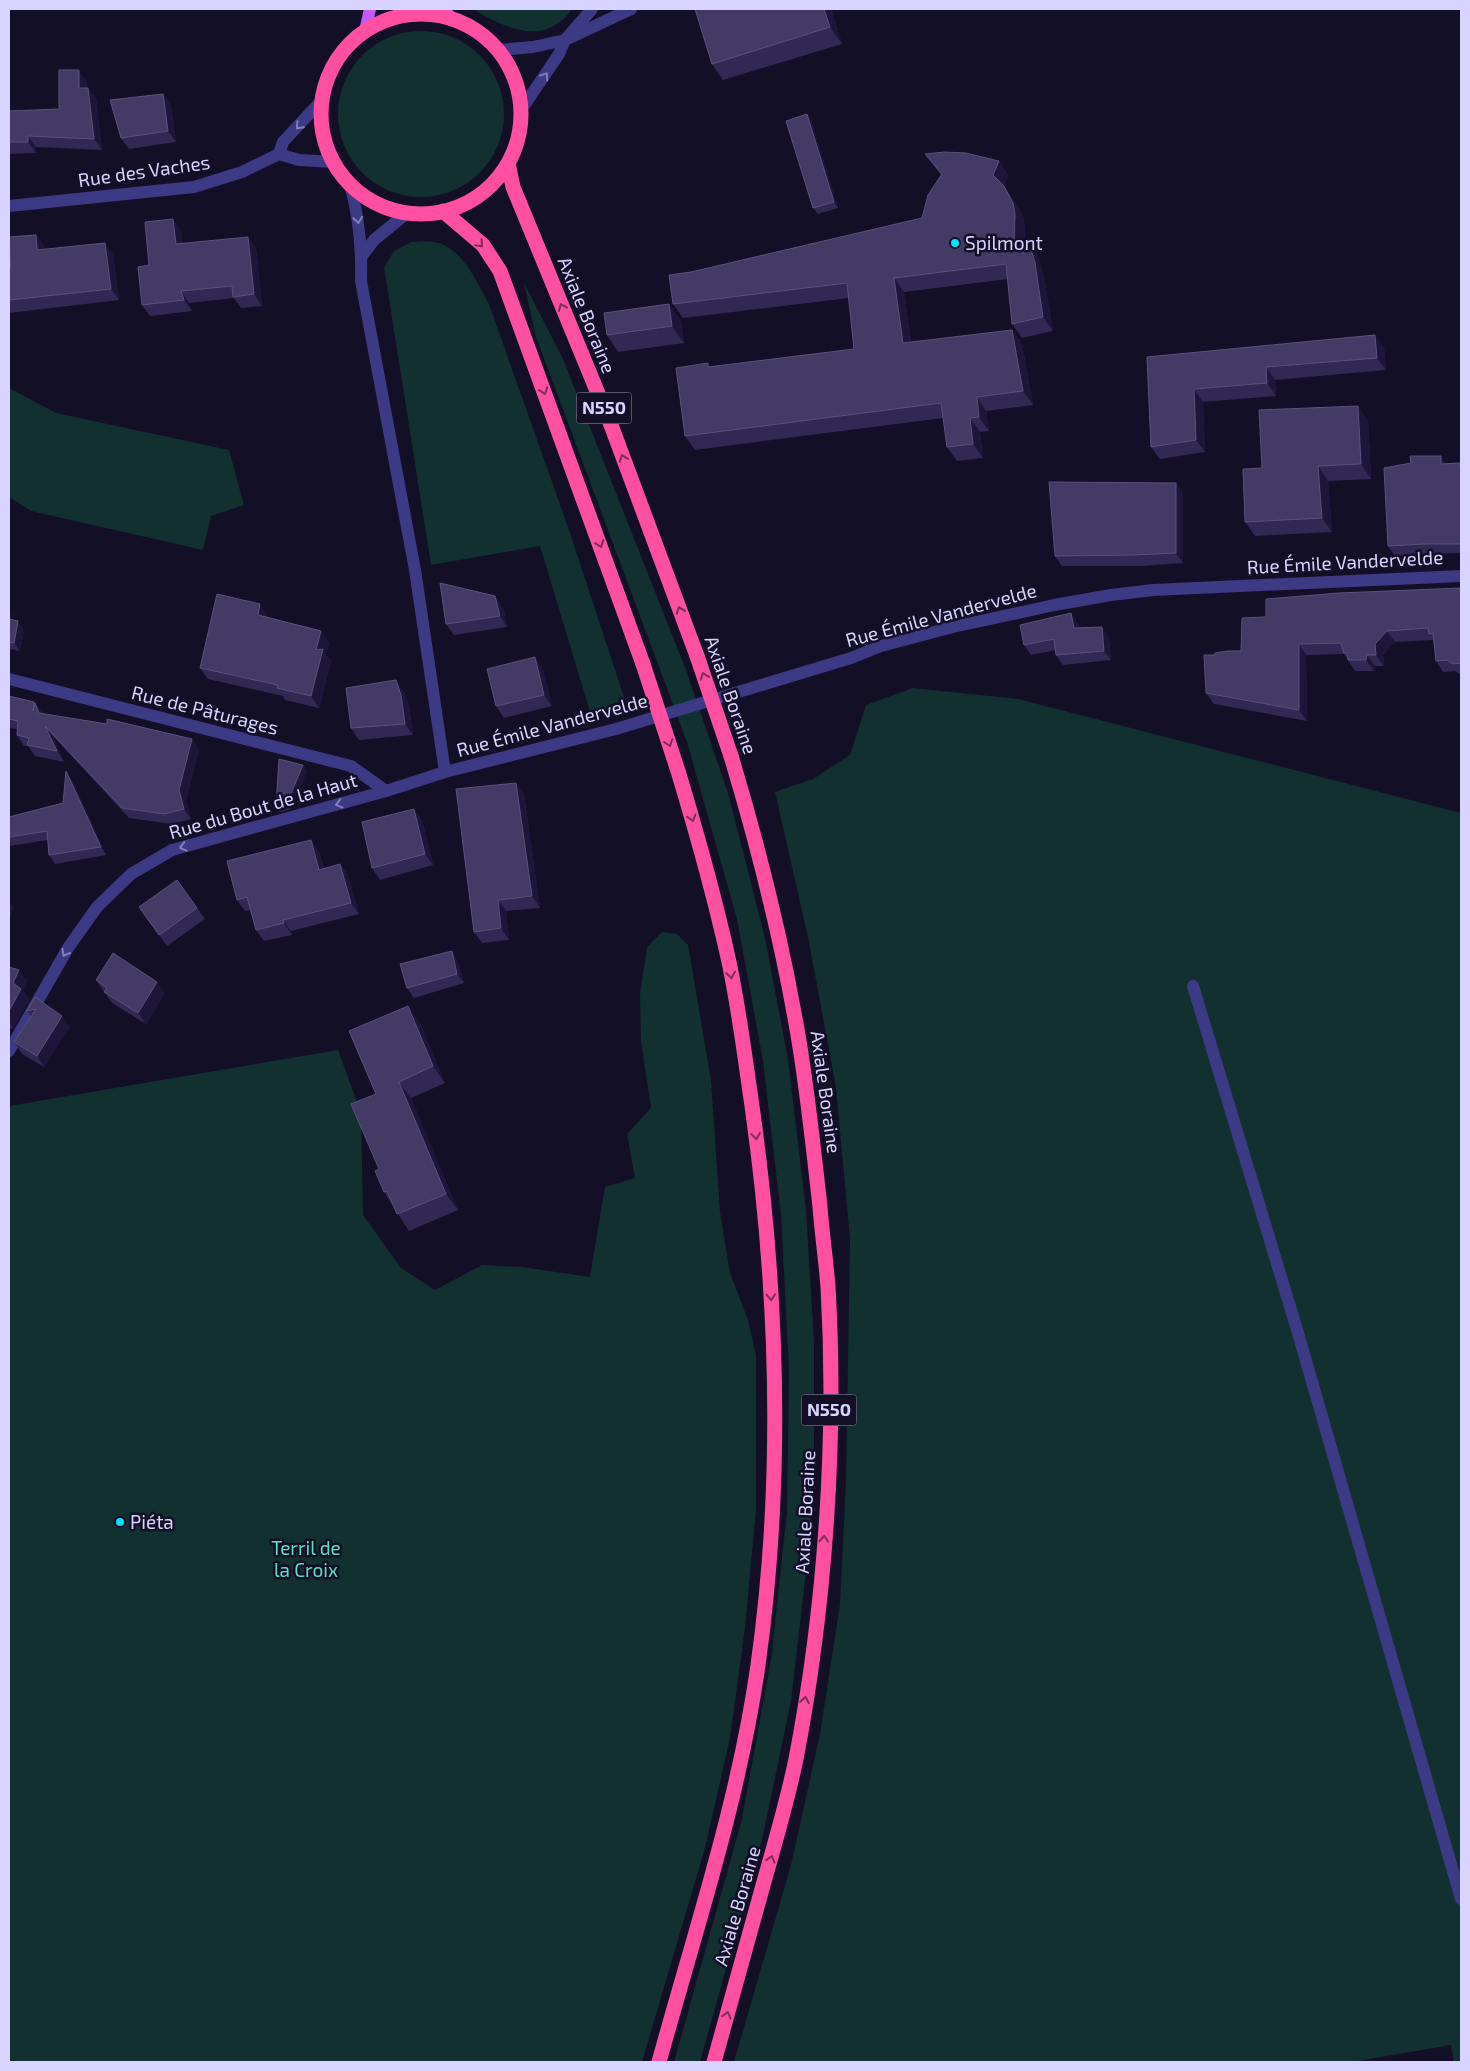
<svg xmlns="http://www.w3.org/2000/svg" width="1470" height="2071" viewBox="0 0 1470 2071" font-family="'Exo 2',sans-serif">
<rect width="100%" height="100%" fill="#130f26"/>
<path fill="#12302f" d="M 473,9 L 572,9 C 545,48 505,28 473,9 Z
M338 114a83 83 0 1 1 166 0a83 83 0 1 1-166 0Z
M 411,242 C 418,242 427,241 434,242 C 462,246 477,283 489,304 L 569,530 L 627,706 L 591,715 L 540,546 L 431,565 L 384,267 L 394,251 Z
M 524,283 L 563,359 L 686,670 L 728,793 L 765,938 L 788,1059 L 806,1210 L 814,1343 L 814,1449 L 809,1546 L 791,1701 L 762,1840 L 700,2062 L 674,2062 L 742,1819 L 771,1659 L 787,1512 L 789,1370 L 781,1215 L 763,1061 L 737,919 L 687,742 L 536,337 Z
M 9,388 L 56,413 L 229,450 L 244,505 L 211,516 L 203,550 L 31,511 L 9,497 Z
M 913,688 L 1018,699 L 1461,813 L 1461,2062 L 1454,2062 L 1451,2045 L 1352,2062 L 734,2062 L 791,1865 L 820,1734 L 840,1604 L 846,1481 L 850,1239 L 836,1088 L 809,942 L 775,792 L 813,779 L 850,755 L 866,705 Z
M 662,932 L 677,934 L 688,945 L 711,1080 L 720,1212 L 730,1273 L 748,1320 L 756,1355 L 756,1510 L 745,1628 L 730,1738 L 705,1848 L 642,2062 L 9,2062 L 9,1106 L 338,1050 L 361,1113 L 363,1215 L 401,1268 L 435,1290 L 482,1265 L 522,1267 L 590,1277 L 605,1187 L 635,1178 L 627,1134 L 651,1108 L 641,1041 L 640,994 L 647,947 Z"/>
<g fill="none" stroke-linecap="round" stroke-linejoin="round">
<path stroke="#3d3a85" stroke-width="12" d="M 498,50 L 533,47 L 565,40 L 631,9
M 521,110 L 559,54 L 565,40 L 592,9
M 279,154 L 299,160 L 334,162
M 350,184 C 359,217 362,248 361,281 L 415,570 L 445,772
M 9,206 L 194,187 L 242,172 L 279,154 L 283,142 L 322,100
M 362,256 L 374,240 L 407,213
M 9,679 L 351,766 L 386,791
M 1193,986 L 1298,1333 L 1461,1899
M 9,1051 L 68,948 L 97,907 L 131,874 L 172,850 L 386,791 L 445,772 L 616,729 L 851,658 L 881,646 L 953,627 L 1054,605 L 1111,595 L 1153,590 L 1461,576"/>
<path stroke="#c25bff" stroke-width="12" d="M 442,9 L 453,19
M 365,31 L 370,9"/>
<path stroke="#ff4fa3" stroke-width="15" d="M321 114a100 100 0 1 1 200 0a100 100 0 1 1-200 0Z
M 508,163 L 513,187 L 611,425 L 697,656
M 443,211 L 483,245 L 500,271 L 643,664
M 659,2062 C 695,1931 739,1800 758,1665 C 784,1480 778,1291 752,1106 C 745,1058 739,1009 729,962 C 715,898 697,834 678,771
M 714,2062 C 730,2004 746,1946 762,1889 C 774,1846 787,1803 796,1759 C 825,1608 837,1441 828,1287 C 826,1260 822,1234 820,1207 C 814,1152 808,1096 799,1041 C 783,945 759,849 731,756"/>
<path stroke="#ff4fa3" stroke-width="15" d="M 697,656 L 731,756
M 643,664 L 678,771"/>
</g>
<path fill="#312854" d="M 831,9 L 842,44 L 723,80 L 712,64 Z
M 87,81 L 87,88 L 88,88 L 96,99 L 102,150 L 36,147 L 36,153 L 9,154 L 9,111 L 59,109 Z
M 163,94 L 171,105 L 176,142 L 129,149 L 121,138 Z
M 811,120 L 838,208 L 818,214 L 813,208 Z
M 925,154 L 999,161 L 1008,175 L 1004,186 L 1014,201 L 1023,217 L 1025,228 L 1025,243 L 1029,242 L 1038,256 L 1044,277 L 1053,331 L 1022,338 L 1012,324 L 1008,279 L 904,292 L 911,342 L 1012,330 L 1022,344 L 1033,405 L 986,411 L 989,431 L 980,432 L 983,458 L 957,461 L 947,447 L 943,418 L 695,450 L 685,436 L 710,367 L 854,349 L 849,298 L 683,318 L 673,304 L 691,272 L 922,218 L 941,175 Z
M 181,230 L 182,243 L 256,248 L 262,306 L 241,308 L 234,298 L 189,303 L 192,311 L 150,316 L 142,305 L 149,265 Z
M 36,235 L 44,246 L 44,249 L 113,254 L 119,300 L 9,313 L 9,272 L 11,272 Z
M 669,304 L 681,321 L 684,343 L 618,352 L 607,335 Z
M 1375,335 L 1384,348 L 1386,370 L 1275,380 L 1276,396 L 1203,402 L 1205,452 L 1160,459 L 1151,447 L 1147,357 Z
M 1368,420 L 1371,479 L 1328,481 L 1332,532 L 1255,536 L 1245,522 L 1262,468 Z
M 1441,456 L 1446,464 L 1460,463 L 1461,465 L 1461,553 L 1431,554 L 1395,556 L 1388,546 L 1411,463 Z
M 1176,483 L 1183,493 L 1183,563 L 1142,566 L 1062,566 L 1055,556 Z
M 1461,588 L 1461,675 L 1455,671 L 1443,672 L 1436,661 L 1434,641 L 1433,640 L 1395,642 L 1383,655 L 1384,666 L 1375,666 L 1374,671 L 1355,671 L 1344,654 L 1306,655 L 1307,721 L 1214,704 L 1206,693 L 1214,655 L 1241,651 Z
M 503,607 L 507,627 L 454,635 L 446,624 Z
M 9,613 L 11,615 L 10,619 L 24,630 L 20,651 L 9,649 Z
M 268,616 L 268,617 L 329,642 L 326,654 L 331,661 L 319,708 L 285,700 L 283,696 L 208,679 L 200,668 Z
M 1078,623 L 1079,628 L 1109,637 L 1111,660 L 1063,665 L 1056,655 L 1056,650 L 1031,655 L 1024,645 Z
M 543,669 L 552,706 L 504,718 L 496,706 Z
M 404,692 L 409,706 L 413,735 L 359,740 L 351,728 Z
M 9,696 L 34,702 L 42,713 L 199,749 L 186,801 L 191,819 L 172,824 L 129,818 L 53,736 L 64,762 L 35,756 L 28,746 L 24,746 L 17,735 L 17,729 L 9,728 Z
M 303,765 L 307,771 L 291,809 L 280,812 L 276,806 Z
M 72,780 L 106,855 L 55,864 L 49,855 L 48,840 L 9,846 L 9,817 L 63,803 Z
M 524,794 L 540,908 L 506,911 L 509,940 L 482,943 L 474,932 Z
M 414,809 L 422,820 L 433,865 L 380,880 L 372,868 Z
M 319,852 L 324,868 L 340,864 L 348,875 L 359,914 L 291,931 L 292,935 L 264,941 L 256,930 L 251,910 L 245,911 L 237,900 Z
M 177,880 L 205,919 L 167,946 L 139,907 Z
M 458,961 L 464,983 L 414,998 L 407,988 Z
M 9,967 L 27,981 L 23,990 L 29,1000 L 13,1028 L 9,1029 Z
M 96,980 L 165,993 L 146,1024 L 112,1003 Z
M 35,997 L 70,1027 L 44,1067 L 22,1054 L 14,1042 L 31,1016 L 27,1011 Z
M 420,1023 L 445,1083 L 411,1098 L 458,1210 L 409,1231 L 384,1192 L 379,1169 L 376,1094 Z"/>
<path fill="#1d163a" d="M 824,9 L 831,9 L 842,44 L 830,27 Z
M 79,70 L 87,81 L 86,99 L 79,88 Z
M 88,88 L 96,99 L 102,150 L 94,139 Z
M 163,94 L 171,105 L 176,142 L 168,131 Z
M 807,114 L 811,120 L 838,208 L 834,202 Z
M 28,136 L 36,147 L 36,153 L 28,142 Z
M 999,161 L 1008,175 L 1002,189 L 993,175 Z
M 1004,186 L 1014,201 L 1023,217 L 1025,228 L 1024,259 L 1014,245 Z
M 173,219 L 181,230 L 184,255 L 176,244 Z
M 36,235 L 44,246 L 45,261 L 37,250 Z
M 248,237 L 256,248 L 262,306 L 254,294 Z
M 1029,242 L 1038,256 L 1044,277 L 1053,331 L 1043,317 Z
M 105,243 L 113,254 L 119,300 L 111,289 Z
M 894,278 L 904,292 L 913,357 L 903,343 Z
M 181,291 L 189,303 L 192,311 L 184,300 Z
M 669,304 L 681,321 L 684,343 L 672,326 Z
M 1012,330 L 1022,344 L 1033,405 L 1023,391 Z
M 1375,335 L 1384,348 L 1386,370 L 1377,358 Z
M 1266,367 L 1275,380 L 1276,396 L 1267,383 Z
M 1194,389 L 1203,402 L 1205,452 L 1196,440 Z
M 977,397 L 986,411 L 989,431 L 979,417 Z
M 1358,406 L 1368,420 L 1371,479 L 1361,464 Z
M 970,418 L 980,432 L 983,458 L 973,444 Z
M 1441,456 L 1447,466 L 1441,464 Z
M 1318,466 L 1328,481 L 1332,532 L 1322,518 Z
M 1176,483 L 1183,493 L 1183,563 L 1176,553 Z
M 495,596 L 503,607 L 507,627 L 500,616 Z
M 260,604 L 268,616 L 266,626 L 258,615 Z
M 9,613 L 11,615 L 10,626 L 9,625 Z
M 1071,613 L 1078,623 L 1081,637 L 1074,628 Z
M 18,621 L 24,630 L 20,651 L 14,643 Z
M 1102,627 L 1109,637 L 1111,660 L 1104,651 Z
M 321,631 L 329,642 L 326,654 L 331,661 L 319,708 L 311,696 L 316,650 Z
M 1387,631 L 1395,642 L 1383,655 L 1384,666 L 1376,655 L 1375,644 Z
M 1299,644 L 1306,655 L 1307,721 L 1299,710 Z
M 1367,655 L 1375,666 L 1374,671 L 1366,660 Z
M 535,657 L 543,669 L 552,706 L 544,695 Z
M 396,680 L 404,692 L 409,706 L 413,735 L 405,724 Z
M 34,702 L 42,712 L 47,723 L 33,711 Z
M 45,726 L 53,736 L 64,762 L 57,751 Z
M 192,739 L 199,749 L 186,801 L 191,819 L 184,809 L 179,790 Z
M 303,765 L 307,771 L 291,809 L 287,803 Z
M 66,771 L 72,780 L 106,855 L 101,847 Z
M 516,783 L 524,794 L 540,908 L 532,896 Z
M 414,809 L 422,820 L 433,865 L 425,854 Z
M 311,840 L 319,852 L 327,881 L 319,870 Z
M 340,864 L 348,875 L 359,914 L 351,903 Z
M 498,900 L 506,911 L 509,940 L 501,928 Z
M 9,901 L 14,908 L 9,918 Z
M 283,920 L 291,931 L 292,935 L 284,923 Z
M 452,951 L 458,961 L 464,983 L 457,974 Z
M 19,970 L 27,981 L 23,990 L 29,1000 L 13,1028 L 9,1021 L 9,1011 L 13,983 Z
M 157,982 L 165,993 L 146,1024 L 138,1013 Z
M 408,1006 L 420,1023 L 445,1083 L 433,1066 Z
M 62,1016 L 70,1027 L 44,1067 L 37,1056 Z
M 399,1082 L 411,1098 L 458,1210 L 446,1194 Z"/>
<path fill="#433a66" stroke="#5a527e" d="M 695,9 L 824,9 L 830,27 L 712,64 Z
M 59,70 L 79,70 L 79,88 L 88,88 L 94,139 L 28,136 L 28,142 L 9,142 L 9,111 L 59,109 Z
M 163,94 L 168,131 L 121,138 L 110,100 Z
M 807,114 L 834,202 L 813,208 L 786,121 Z
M 945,152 L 966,153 L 999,161 L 993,175 L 1004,186 L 1013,203 L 1015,214 L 1014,245 L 1029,242 L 1035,263 L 1043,317 L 1012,324 L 1006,264 L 894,278 L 903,343 L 1012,330 L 1023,391 L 977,397 L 979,417 L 970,418 L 973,444 L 947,447 L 941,403 L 685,436 L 676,368 L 708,363 L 708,367 L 854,349 L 847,283 L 673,304 L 669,275 L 691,272 L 922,218 L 928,195 L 942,174 L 925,154 Z
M 173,219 L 176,244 L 248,237 L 254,294 L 233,297 L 232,286 L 181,291 L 184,300 L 142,305 L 138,267 L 149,265 L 145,222 Z
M 36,235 L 37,250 L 105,243 L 111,289 L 9,300 L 9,272 L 11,272 L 9,237 Z
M 669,304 L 672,326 L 607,335 L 604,313 Z
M 1375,335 L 1377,358 L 1266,367 L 1267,383 L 1194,389 L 1196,440 L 1151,447 L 1147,357 Z
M 1358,406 L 1361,464 L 1318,466 L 1322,518 L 1245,522 L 1243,469 L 1262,468 L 1259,410 Z
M 1410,456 L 1441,456 L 1441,464 L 1460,463 L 1460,468 L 1461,468 L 1461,544 L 1424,544 L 1388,546 L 1384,468 L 1411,463 Z
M 1049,482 L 1176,483 L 1176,553 L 1134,555 L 1055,556 Z
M 440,583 L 495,596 L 500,616 L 446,624 Z
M 1461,588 L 1461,663 L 1453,664 L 1447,660 L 1436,661 L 1433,633 L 1429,634 L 1428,628 L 1387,631 L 1375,644 L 1376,655 L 1367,655 L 1366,660 L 1348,660 L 1347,653 L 1344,653 L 1341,643 L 1299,644 L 1299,710 L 1206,693 L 1204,655 L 1214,655 L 1215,653 L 1228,651 L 1241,651 L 1242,618 L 1266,617 L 1266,599 L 1339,593 Z
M 217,594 L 260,604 L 258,615 L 321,631 L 316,650 L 323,649 L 311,696 L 277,688 L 278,685 L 200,668 Z
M 1071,613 L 1074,628 L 1102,627 L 1104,651 L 1056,655 L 1054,639 L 1024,645 L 1020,625 Z
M 9,619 L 18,621 L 14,643 L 9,642 Z
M 535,657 L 544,695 L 496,706 L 487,669 Z
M 396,680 L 401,695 L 405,724 L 351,728 L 346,688 Z
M 9,696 L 34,702 L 33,711 L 35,703 L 39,713 L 107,724 L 107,719 L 192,739 L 179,790 L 184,809 L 164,814 L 122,808 L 45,726 L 57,751 L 27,745 L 29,738 L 17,735 L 18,721 L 9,719 Z
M 279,759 L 303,765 L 287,803 L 276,806 Z
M 66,771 L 101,847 L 49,855 L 47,831 L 9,837 L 9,817 L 63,803 Z
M 516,783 L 532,896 L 498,900 L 501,928 L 474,932 L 456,789 Z
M 414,809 L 425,854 L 372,868 L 362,822 Z
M 311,840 L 319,870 L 340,864 L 351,903 L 283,920 L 284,923 L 256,930 L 247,897 L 237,900 L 227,861 Z
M 177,880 L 197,908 L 159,935 L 139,907 Z
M 452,951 L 457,974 L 407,988 L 400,964 Z
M 113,953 L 157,982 L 138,1013 L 104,992 L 107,988 L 96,980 Z
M 9,967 L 19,970 L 13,983 L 21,989 L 9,1011 Z
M 35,997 L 62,1016 L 37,1056 L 14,1042 L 36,1009 L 27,1011 Z
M 408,1006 L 433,1066 L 399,1082 L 446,1194 L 397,1214 L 387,1191 L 384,1192 L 375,1171 L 379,1169 L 351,1104 L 376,1094 L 349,1031 Z"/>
<defs><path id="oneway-chevron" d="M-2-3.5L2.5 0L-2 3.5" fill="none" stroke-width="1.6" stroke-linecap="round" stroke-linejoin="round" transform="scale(1.25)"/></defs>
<g stroke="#837fbc">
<use href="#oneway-chevron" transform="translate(545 76) rotate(-56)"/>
<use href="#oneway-chevron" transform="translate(299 126) rotate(133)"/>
<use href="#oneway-chevron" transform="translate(358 220) rotate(82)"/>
<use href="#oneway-chevron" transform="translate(339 804) rotate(165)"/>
<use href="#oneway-chevron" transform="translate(183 847) rotate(165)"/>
<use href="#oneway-chevron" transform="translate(65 953) rotate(120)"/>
</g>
<g stroke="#7d2c5e">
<use href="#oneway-chevron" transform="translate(480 244) rotate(47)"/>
<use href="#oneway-chevron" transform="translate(562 307) rotate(-112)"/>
<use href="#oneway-chevron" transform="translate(544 391) rotate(70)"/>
<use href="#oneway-chevron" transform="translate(623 458) rotate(-110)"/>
<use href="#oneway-chevron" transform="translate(600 544) rotate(70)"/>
<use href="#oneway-chevron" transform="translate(680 610) rotate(-110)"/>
<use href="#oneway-chevron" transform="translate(704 676) rotate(-109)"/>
<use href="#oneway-chevron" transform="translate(669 743) rotate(72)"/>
<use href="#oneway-chevron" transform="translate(692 818) rotate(74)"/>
<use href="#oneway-chevron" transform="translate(731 975) rotate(81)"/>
<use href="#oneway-chevron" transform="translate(756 1136) rotate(82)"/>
<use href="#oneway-chevron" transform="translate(771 1297) rotate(87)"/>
<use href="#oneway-chevron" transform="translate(824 1539) rotate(-87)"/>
<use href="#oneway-chevron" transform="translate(805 1700) rotate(-81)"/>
<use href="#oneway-chevron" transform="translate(771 1859) rotate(-74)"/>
<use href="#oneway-chevron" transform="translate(727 2015) rotate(-74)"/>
</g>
<g fill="#00e5ff" stroke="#130f26" stroke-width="2">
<circle cx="955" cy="243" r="5"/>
<circle cx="120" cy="1522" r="5"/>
</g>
<g text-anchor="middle" stroke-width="5" stroke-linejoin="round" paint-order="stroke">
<g fill="#130f26" stroke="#9e99be" stroke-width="1">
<rect x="576.5" y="392.5" width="55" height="31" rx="4"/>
<rect x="801.5" y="1394.5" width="55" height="31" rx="4"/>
</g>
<g font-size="18" font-weight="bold" fill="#d9d4ff">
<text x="604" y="414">N550</text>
<text x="829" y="1416">N550</text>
</g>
<g font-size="19" fill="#d9d4ff" stroke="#130f26">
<text transform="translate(144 171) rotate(-8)" y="7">Rue des Vaches</text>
<text transform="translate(587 315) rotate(68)" y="7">Axiale Boraine</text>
<text transform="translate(1345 562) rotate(-3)" y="7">Rue Émile Vandervelde</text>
<text transform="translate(941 615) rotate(-15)" y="7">Rue Émile Vandervelde</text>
<text transform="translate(731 695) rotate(71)" y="7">Axiale Boraine</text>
<text transform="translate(205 710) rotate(14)" y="7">Rue de Pâturages</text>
<text transform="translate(552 725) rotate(-15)" y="7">Rue Émile Vandervelde</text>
<text transform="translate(263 806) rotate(-16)" y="7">Rue du Bout de la Haut</text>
<text transform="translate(826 1092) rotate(82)" y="7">Axiale Boraine</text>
<text transform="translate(805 1512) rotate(-87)" y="7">Axiale Boraine</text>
<text transform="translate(737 1906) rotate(-74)" y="7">Axiale Boraine</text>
</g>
<g font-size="19" fill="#d9d4ff" stroke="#130f26" text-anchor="start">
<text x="965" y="250">Spilmont</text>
<text x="130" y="1529">Piéta</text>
</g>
<g font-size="19" fill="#5fe0c0" stroke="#130f26">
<text x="306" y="1555">Terril de<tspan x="306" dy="22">la Croix</tspan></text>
</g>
</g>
<rect width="1470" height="2071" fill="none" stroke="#d9d4ff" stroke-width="20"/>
</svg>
